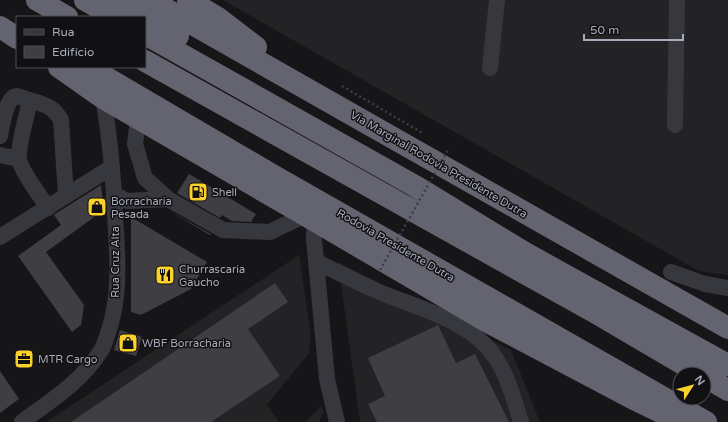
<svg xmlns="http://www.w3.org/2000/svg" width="728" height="422" viewBox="0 0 728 422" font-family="'Varela Round',sans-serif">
<rect width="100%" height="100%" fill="#161618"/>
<path fill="#232225" d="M 223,0 L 728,0 L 728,275 L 699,271 Z
M 299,255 L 311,337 L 309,353 L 267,405 L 279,422 L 46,422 Z
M 338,262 L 511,350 L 540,422 L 360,422 Z
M 321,406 L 324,412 L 319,422 L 306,422 Z"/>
<path fill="#3e3e43" d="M 189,174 L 256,214 L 251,222 L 232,221 L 222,215 L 220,218 L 177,193 Z
M 101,185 L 104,210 L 46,252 L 84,305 L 81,325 L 72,332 L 18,256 L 61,225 L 54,215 L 55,214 Z
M 167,210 L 211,234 L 210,235 Z
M 131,217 L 207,262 L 191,289 L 141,315 L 131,312 Z
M 275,283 L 288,302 L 248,329 L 280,376 L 211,422 L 71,422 Z
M 438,325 L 456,363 L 475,354 L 509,422 L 377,422 L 368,404 L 385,396 L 368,358 Z
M 120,330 L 142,337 L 136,356 L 114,350 Z
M 0,371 L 19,399 L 0,413 Z"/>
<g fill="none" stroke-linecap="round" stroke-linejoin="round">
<path stroke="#3d3e45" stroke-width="2.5" stroke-dasharray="2 3" stroke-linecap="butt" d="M 342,86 L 424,134"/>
<path stroke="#37373e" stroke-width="16" d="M 490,68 L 497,0
M 138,119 L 135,144 L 145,178 L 168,199
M 675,125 L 677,0
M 0,136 C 2,127 6,96 17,96 C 21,97 26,99 30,100
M 0,155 L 19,159
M 114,194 L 127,201 L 168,199 L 223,230 L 270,232 L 305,215
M 48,208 C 41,197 21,171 19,159 C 18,143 27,116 30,100 C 45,105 53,106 61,120 L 66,196
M 315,221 L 314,239 L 327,379 L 337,422
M 0,237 L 112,167
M 317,262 C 337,272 357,282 377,291 C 416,308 471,320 495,357 C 508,376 514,400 521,422
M 671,272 L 705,284 L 728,288
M 22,422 C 50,401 81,382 100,352 C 104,347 105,341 107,336 C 122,295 117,255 115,213 C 113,174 110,136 103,98"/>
<path stroke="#63646f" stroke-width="22" d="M 37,0 L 67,17
M 85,0 L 115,17
M 118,0 L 178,36
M 150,0 L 728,328
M 188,0 L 218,18 L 256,47
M 0,27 L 17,38
M 145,34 L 415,186 L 525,253 L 728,365
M 145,61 L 596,313 L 700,374
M 59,67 L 103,98 L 305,215 L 486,321 L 632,398 L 681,422
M 88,67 L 274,176 L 706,422
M 704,376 L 728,390"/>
<path stroke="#3d3e45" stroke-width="2.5" stroke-dasharray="2 3" stroke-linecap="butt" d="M 380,270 L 449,148"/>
</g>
<defs>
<g id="fuel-square" transform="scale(1)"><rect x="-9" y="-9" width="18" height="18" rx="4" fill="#fcd12b" stroke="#111113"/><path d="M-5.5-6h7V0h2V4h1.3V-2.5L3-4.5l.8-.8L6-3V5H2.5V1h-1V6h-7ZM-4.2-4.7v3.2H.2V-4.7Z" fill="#111"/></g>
<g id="shop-square" transform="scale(1)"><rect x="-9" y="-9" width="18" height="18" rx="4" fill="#fcd12b" stroke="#111113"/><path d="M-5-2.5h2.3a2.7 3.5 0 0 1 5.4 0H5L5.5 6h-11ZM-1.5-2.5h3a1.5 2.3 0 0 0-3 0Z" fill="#111"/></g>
<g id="restaurant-square" transform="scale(1)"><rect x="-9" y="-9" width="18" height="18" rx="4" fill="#fcd12b" stroke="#111113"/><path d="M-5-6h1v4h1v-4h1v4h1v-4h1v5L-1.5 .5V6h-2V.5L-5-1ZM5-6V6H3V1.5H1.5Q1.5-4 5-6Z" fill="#111"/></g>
<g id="office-square" transform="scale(1)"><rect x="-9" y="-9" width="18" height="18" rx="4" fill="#fcd12b" stroke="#111113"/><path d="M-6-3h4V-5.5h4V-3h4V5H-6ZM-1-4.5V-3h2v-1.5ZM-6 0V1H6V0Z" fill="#111"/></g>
</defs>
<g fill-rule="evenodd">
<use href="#fuel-square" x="198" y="192"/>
<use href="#shop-square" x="97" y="207"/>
<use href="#restaurant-square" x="165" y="275"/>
<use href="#shop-square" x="128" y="343"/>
<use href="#office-square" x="24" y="359"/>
</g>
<g text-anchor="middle" stroke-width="3" stroke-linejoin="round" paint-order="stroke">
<g font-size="11" fill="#a8abb9" stroke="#111113">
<text transform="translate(439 164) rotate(30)" y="4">Via Marginal Rodovia Presidente Dutra</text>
<text transform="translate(396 245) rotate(30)" y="4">Rodovia Presidente Dutra</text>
<text transform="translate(115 262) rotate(-90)" y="4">Rua Cruz Alta</text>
</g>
<g font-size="11" fill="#a8abb9" stroke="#111113" text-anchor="start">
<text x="212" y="196">Shell</text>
<text x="111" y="205">Borracharia<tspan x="111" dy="13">Pesada</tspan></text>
<text x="179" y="273">Churrascaria<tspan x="179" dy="13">Gaucho</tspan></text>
<text x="142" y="347">WBF Borracharia</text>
<text x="38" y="363">MTR Cargo</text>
</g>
</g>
<rect x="16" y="16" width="130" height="52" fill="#111113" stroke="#4d4f55"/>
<rect x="24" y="29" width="20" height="6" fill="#37373e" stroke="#4d4f55"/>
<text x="52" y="36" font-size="12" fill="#a8abb9">Rua</text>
<rect x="24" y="46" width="20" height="12" fill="#3e3e43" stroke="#4d4f55"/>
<text x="52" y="56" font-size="12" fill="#a8abb9">Edifício</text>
<g transform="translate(692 386) rotate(54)"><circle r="19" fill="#111113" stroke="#4d4f55"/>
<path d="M0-3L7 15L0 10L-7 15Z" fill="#fcd12b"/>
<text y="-6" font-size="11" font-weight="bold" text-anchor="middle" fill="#a8abb9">N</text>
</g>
<path d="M584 34v6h99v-6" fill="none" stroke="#a8abb9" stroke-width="2"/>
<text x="590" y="34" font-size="12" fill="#a8abb9" stroke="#111113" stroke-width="3" paint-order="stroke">50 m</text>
</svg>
